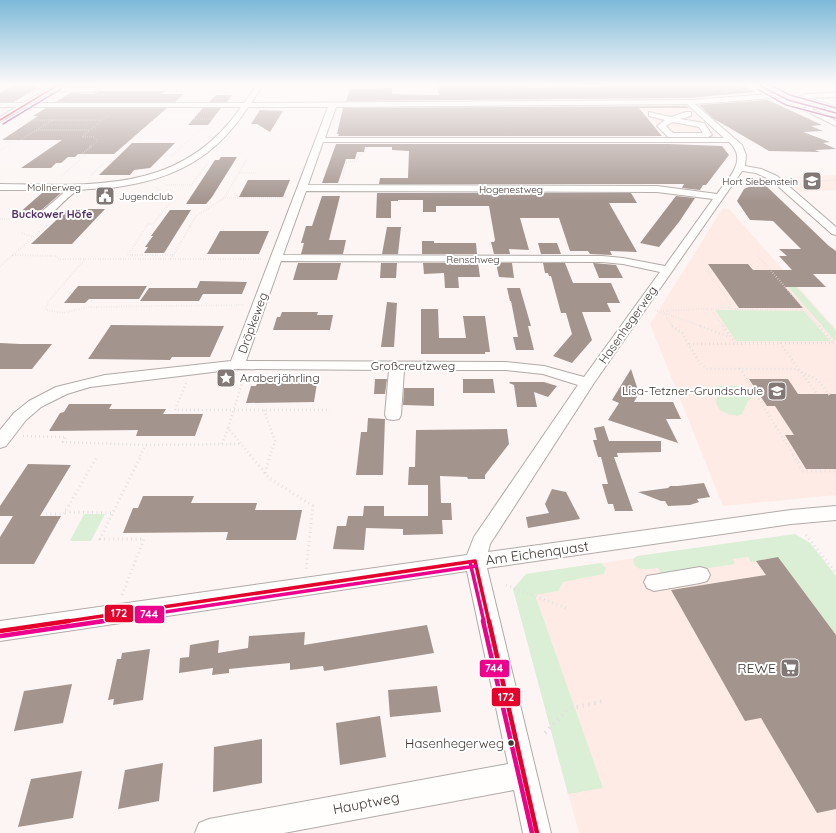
<svg xmlns="http://www.w3.org/2000/svg" width="836" height="833" viewBox="0 0 836 833" font-family="Quicksand,sans-serif">
<rect width="100%" height="100%" fill="#fcf5f4"/>
<path fill="#feebe5" d="M 638,104 L 675,104 L 686,106 L 717,136 L 714,138 L 668,138 Z
M 836,175 L 836,190 L 801,192 L 784,178 Z
M 723,208 L 729,209 L 836,329 L 836,495 L 723,506 L 650,324 Z
M 773,538 L 836,621 L 836,833 L 579,833 L 513,589 L 526,574 Z"/>
<path fill="#daefd5" d="M 777,274 L 785,274 L 836,331 L 836,342 Z
M 715,310 L 804,311 L 830,341 L 736,341 Z
M 717,386 L 739,386 L 749,392 L 751,399 L 748,401 L 742,414 L 737,416 C 726,414 715,411 716,398 L 721,393 Z
M 84,514 L 105,514 L 91,541 L 70,541 Z
M 795,534 L 810,543 L 836,576 L 836,635 L 778,558 L 751,562 L 748,557 L 733,559 L 735,564 L 662,575 L 658,568 C 648,569 634,573 633,559 L 637,556 Z
M 601,563 L 606,568 L 604,574 L 563,582 L 558,591 L 535,595 L 603,788 L 568,794 L 513,589 L 526,574 Z"/>
<path fill="#a3948e" d="M 15,85 L 42,85 L 14,102 L 0,102 L 0,93 Z
M 437,85 L 527,85 L 529,88 L 607,87 L 605,85 L 740,85 L 756,92 L 689,98 L 346,101 L 350,89 L 392,88 L 392,94 L 439,95 Z
M 98,91 L 166,91 L 162,94 L 184,94 L 175,102 L 56,102 L 70,93 L 94,94 Z
M 216,95 L 232,95 L 227,102 L 209,102 Z
M 768,100 L 822,125 L 811,126 L 823,131 L 803,132 L 830,142 L 823,143 L 836,149 L 815,150 L 820,152 L 769,151 L 714,119 L 699,105 Z
M 686,106 L 689,108 L 639,108 L 662,136 L 338,136 L 339,134 L 337,134 L 343,108 Z
M 46,108 L 167,108 L 114,154 L 78,154 L 75,157 L 68,157 L 61,163 L 56,163 L 51,168 L 21,168 L 62,140 L 2,140 L 38,116 L 33,116 Z
M 203,108 L 221,108 L 208,125 L 188,125 Z
M 260,110 L 283,111 L 270,132 L 257,124 L 251,124 Z
M 132,143 L 175,143 L 150,168 L 134,170 L 130,175 L 99,175 Z
M 336,144 L 668,144 L 722,146 L 729,155 L 706,185 L 703,185 L 700,190 L 682,188 L 684,184 L 379,184 L 380,178 L 408,178 L 409,151 L 392,150 L 392,147 L 365,147 L 364,152 L 357,152 L 355,159 L 346,159 L 338,183 L 322,183 Z
M 221,157 L 237,157 L 212,197 L 206,204 L 186,204 L 215,160 L 219,160 Z
M 248,180 L 290,180 L 283,197 L 239,197 Z
M 761,181 L 829,246 L 836,251 L 836,274 L 813,274 L 826,287 L 785,287 L 803,308 L 739,308 L 708,264 L 748,264 L 753,270 L 792,270 L 779,256 L 787,256 L 779,249 L 801,249 L 773,221 L 750,220 L 737,201 L 744,189 Z
M 42,193 L 61,193 L 38,213 L 18,214 Z
M 377,193 L 631,193 L 637,203 L 609,203 L 637,252 L 610,251 L 612,255 L 590,254 L 588,251 L 570,251 L 559,218 L 520,218 L 529,250 L 509,249 L 510,254 L 494,254 L 491,242 L 494,242 L 495,240 L 489,206 L 436,206 L 436,212 L 423,212 L 423,200 L 398,200 L 398,201 L 391,201 L 391,218 L 376,218 Z
M 322,196 L 340,196 L 329,240 L 346,240 L 343,254 L 301,254 L 304,243 L 301,243 L 306,226 L 312,226 Z
M 676,196 L 695,198 L 679,222 L 659,247 L 640,243 Z
M 68,209 L 105,209 L 72,244 L 31,244 Z
M 170,210 L 191,210 L 164,253 L 144,253 L 148,247 L 145,247 L 153,236 L 151,236 Z
M 387,227 L 401,227 L 398,254 L 382,254 Z
M 220,231 L 269,231 L 259,254 L 207,254 Z
M 422,241 L 434,241 L 434,243 L 476,243 L 477,254 L 422,254 Z
M 538,243 L 557,243 L 561,254 L 541,254 Z
M 298,263 L 341,263 L 337,280 L 293,280 Z
M 381,263 L 397,263 L 396,278 L 380,278 Z
M 423,263 L 478,263 L 480,277 L 458,277 L 459,288 L 445,288 L 444,273 L 424,274 Z
M 496,263 L 512,263 L 514,278 L 499,277 Z
M 543,263 L 565,263 L 573,283 L 611,283 L 620,303 L 607,303 L 611,312 L 582,312 L 592,340 L 572,363 L 553,356 L 572,334 L 566,313 L 561,313 L 551,276 L 549,276 L 548,273 L 545,273 Z
M 593,263 L 616,265 L 623,278 L 599,278 Z
M 200,281 L 247,282 L 242,294 L 203,294 L 199,301 L 140,301 L 149,288 L 197,288 Z
M 78,286 L 147,286 L 139,299 L 89,299 L 85,303 L 64,303 Z
M 507,288 L 520,288 L 531,326 L 528,326 L 534,350 L 516,350 L 513,337 L 518,337 L 511,301 L 510,301 Z
M 387,302 L 397,303 L 394,347 L 381,347 Z
M 421,309 L 438,309 L 439,338 L 466,338 L 463,316 L 485,316 L 490,352 L 485,352 L 485,354 L 421,354 Z
M 282,312 L 318,312 L 317,315 L 333,315 L 330,330 L 273,330 L 277,317 L 280,317 Z
M 111,325 L 224,326 L 210,357 L 172,357 L 170,360 L 88,359 Z
M 0,343 L 20,344 L 52,344 L 32,369 L 0,369 Z
M 631,369 L 639,393 L 634,402 L 673,402 L 681,419 L 666,419 L 678,443 L 608,420 L 619,403 L 612,400 Z
M 299,378 L 299,383 L 317,383 L 314,402 L 246,403 L 251,386 L 256,386 L 259,379 Z
M 375,379 L 387,379 L 385,394 L 374,394 Z
M 463,379 L 493,379 L 495,393 L 463,393 Z
M 749,379 L 788,379 L 798,394 L 836,394 L 836,469 L 806,469 L 785,435 L 794,435 L 775,406 L 767,406 Z
M 510,382 L 544,382 L 557,386 L 548,397 L 534,392 L 537,407 L 517,407 L 514,385 L 509,383 Z
M 404,388 L 434,388 L 434,406 L 403,405 Z
M 69,404 L 112,404 L 109,409 L 166,409 L 163,414 L 203,414 L 195,436 L 136,436 L 138,430 L 49,431 L 60,413 L 64,412 Z
M 368,418 L 385,419 L 383,475 L 356,475 L 361,432 L 367,432 Z
M 604,426 L 609,441 L 661,441 L 661,452 L 617,453 L 618,457 L 614,457 L 633,511 L 615,511 L 613,504 L 608,504 L 602,484 L 608,484 L 601,457 L 598,457 L 593,440 L 597,440 L 594,428 Z
M 507,429 L 509,444 L 485,475 L 485,479 L 468,479 L 467,477 L 440,476 L 441,503 L 451,503 L 452,520 L 442,520 L 443,534 L 403,535 L 403,529 L 366,528 L 364,550 L 333,549 L 337,526 L 346,526 L 348,516 L 363,516 L 364,506 L 384,506 L 384,516 L 428,516 L 428,485 L 408,485 L 409,467 L 415,467 L 416,430 Z
M 28,464 L 71,465 L 40,516 L 61,516 L 34,564 L 0,564 L 0,537 L 13,516 L 0,516 L 0,506 Z
M 704,483 L 710,497 L 697,499 L 699,502 L 690,505 L 668,506 L 665,501 L 661,501 L 638,492 L 668,488 L 670,486 L 678,486 Z
M 552,489 L 566,492 L 580,519 L 528,528 L 526,517 L 549,513 L 545,504 Z
M 143,496 L 194,496 L 191,503 L 257,503 L 255,510 L 302,510 L 296,540 L 226,540 L 228,532 L 123,533 L 133,508 L 138,508 Z
M 778,557 L 836,635 L 836,809 L 817,813 L 761,718 L 745,721 L 671,590 L 766,575 L 756,561 Z
M 427,625 L 434,653 L 324,671 L 323,666 L 290,670 L 290,663 L 229,669 L 229,673 L 212,675 L 213,668 L 179,673 L 180,658 L 189,657 L 190,645 L 219,640 L 218,653 L 248,648 L 249,636 L 305,632 L 304,645 Z
M 150,649 L 143,700 L 113,705 L 114,699 L 108,700 L 117,659 L 121,659 L 122,653 Z
M 72,684 L 63,723 L 14,731 L 24,691 Z
M 437,686 L 441,712 L 390,717 L 388,690 Z
M 380,716 L 386,757 L 340,765 L 336,723 Z
M 262,739 L 262,783 L 213,792 L 214,747 Z
M 163,763 L 159,801 L 118,809 L 125,770 Z
M 82,771 L 73,818 L 18,827 L 31,779 Z"/>
<g fill="none" stroke-linecap="round" stroke-linejoin="round">
<g stroke="#b1aaa7" stroke-width="2">
<path id="minor" d="M 54,85 L 61,85 L 59,87 L 93,88 L 97,85 L 104,85 L 94,92 L 53,91 L 33,103 L 244,103 L 257,85 L 263,85 L 251,103 L 689,100 L 785,93 L 788,95 L 785,97 L 695,104 L 742,145 L 746,155 L 745,166 L 761,169 L 777,176 L 836,227 L 836,235 L 832,234 L 771,180 L 756,173 L 742,171 L 594,383 L 490,544 L 488,552 L 791,510 L 836,506 L 836,520 L 791,524 L 487,568 L 551,833 L 523,833 L 514,790 L 284,833 L 195,833 L 199,823 L 209,819 L 508,764 L 467,571 L 0,641 L 0,621 L 467,555 L 474,537 L 578,385 L 543,374 L 506,370 L 404,370 L 401,415 L 399,419 L 393,420 L 387,419 L 385,415 L 389,370 L 237,369 L 90,387 L 67,394 L 41,407 L 26,420 L 6,446 L 0,448 L 0,430 L 14,413 L 29,401 L 56,387 L 105,375 L 231,361 L 328,107 L 248,107 C 216,157 175,179 117,187 C 109,189 83,188 77,191 C 69,195 55,211 48,217 L 44,218 L 39,215 L 40,213 L 67,190 L 0,190 L 0,184 C 93,185 182,194 241,107 L 26,107 L 0,122 L 0,117 L 16,107 L 0,107 L 0,103 L 23,103 ZM 687,104 L 724,138 L 325,138 L 336,107 ZM 323,142 L 729,142 C 749,160 728,178 717,194 L 657,186 L 308,185 ZM 306,191 L 657,192 L 713,199 L 665,266 L 623,258 L 602,256 L 283,255 ZM 281,261 L 602,262 L 623,264 L 660,272 L 584,377 L 544,366 L 506,362 L 246,361 Z
M 836,93 L 836,97 L 806,98 L 799,101 L 796,99 L 805,94 Z
M 813,105 L 817,107 L 812,109 L 836,121 L 836,126 L 802,109 Z
M 649,112 L 671,117 L 686,112 L 691,112 L 691,116 L 680,119 L 704,123 L 712,135 L 708,137 L 668,137 L 657,126 L 665,120 L 649,116 ZM 673,122 L 699,127 L 703,133 L 673,133 L 666,126 Z
M 700,567 L 707,569 L 710,575 L 707,581 L 700,583 L 654,591 L 647,588 L 644,582 L 647,576 Z"/>
</g>
<g stroke="#d8d3d2" stroke-width="2">
<path id="major" d="M 755,85 L 766,85 L 793,95 L 836,106 L 836,112 L 787,99 Z"/>
</g>
<path stroke="#e3e1e0" stroke-width="1" stroke-dasharray="0.5 1.5" stroke-linecap="butt" d="M 4,90 L 28,90
M 0,92 L 14,85
M 109,95 L 123,85
M 158,119 L 219,119 L 217,122
M 53,120 L 102,120 L 109,115
M 36,130 L 89,130
M 138,139 L 158,119
M 2,142 L 12,142
M 5,147 L 13,142 L 17,142 L 53,120 L 21,120
M 90,147 L 98,141 L 94,137 L 82,137 L 102,120
M 181,147 L 201,129 L 214,127"/>
<path stroke="#e3e1e0" stroke-width="1.5" stroke-dasharray="0.5 1.5" stroke-linecap="butt" d="M 0,150 L 6,146
M 171,156 L 182,146
M 239,173 L 256,173
M 91,175 L 104,163
M 61,176 L 86,155 L 82,154 L 92,146
M 342,178 L 347,162 L 357,161 L 358,156 L 365,152 L 366,148
M 796,183 L 836,180
M 165,185 L 191,185 L 208,163
M 225,198 L 286,198
M 0,219 L 33,219
M 46,226 L 47,225
M 147,226 L 148,224 L 153,224 L 172,200 L 155,187
M 190,226 L 196,216 L 224,198 L 247,159"/>
<path stroke="#e3e1e0" stroke-width="2" stroke-dasharray="0.5 2" stroke-linecap="butt" d="M 47,225 L 13,255 L 56,256 L 57,259 L 262,259
M 147,225 L 128,255 L 173,255
M 22,233 L 33,237
M 758,256 L 820,327
M 171,259 L 191,225
M 84,260 L 47,303 L 46,310 L 63,313 L 89,307 L 244,305
M 0,266 L 13,255
M 730,309 L 805,310
M 655,310 L 665,315 L 673,327
M 712,310 L 724,327
M 661,311 L 730,308 L 730,303 L 708,272 L 713,271
M 664,313 L 703,327"/>
<path stroke="#e3e1e0" stroke-width="2.5" stroke-dasharray="1 3" stroke-linecap="butt" d="M 672,326 L 682,333 L 698,360 L 706,369 L 796,369 L 818,380 L 831,397
M 700,326 L 730,337
M 723,326 L 735,343
M 819,326 L 834,343
M 780,343 L 817,394
M 689,344 L 834,343
M 740,368 L 794,456
M 244,377 L 228,428 L 251,456
M 186,383 L 175,410 L 330,410
M 264,410 L 275,441 L 270,456
M 23,436 L 66,437 L 63,442 L 146,445 L 241,444
M 222,444 L 228,428
M 140,456 L 146,445"/>
<path stroke="#e3e1e0" stroke-width="3" stroke-dasharray="1 3.5" stroke-linecap="butt" d="M 250,455 L 269,478 L 313,506 L 306,570
M 793,455 L 803,471 L 836,471
M 265,473 L 270,455
M 65,512 L 112,513
M 46,514 L 64,514 L 96,458
M 806,535 L 836,573
M 506,585 L 566,608
M 122,595 L 144,539 L 100,539 L 141,455"/>
<path stroke="#e3e1e0" stroke-width="4" stroke-dasharray="1.5 4.5" stroke-linecap="butt" d="M 545,733 L 568,709 L 604,701"/>
<use href="#minor" fill="#fffefd" fill-rule="evenodd"/>
<use href="#major" fill="#f6eeed" fill-rule="evenodd"/>
<g stroke="#fff" stroke-width="3">
<path id="bus-1-far2" d="M 0,120 L 58,85"/>
</g>
<g stroke="#fff" stroke-width="6">
<path id="bus-1-far1" d="M 475,561 L 489,622
M 62,622 L 475,561"/>
</g>
<g stroke="#fff" stroke-width="8">
<path id="bus-1" d="M 489,621 L 537,833
M 0,631 L 69,621"/>
</g>
<g stroke="#fff" stroke-width="6">
<path id="bus-2-far1" d="M 470,562 L 484,622
M 97,622 L 476,566"/>
</g>
<g stroke="#fff" stroke-width="8">
<path id="bus-2" d="M 483,621 L 532,833
M 1,636 L 104,621"/>
</g>
<g stroke="#fff" stroke-width="3">
<path id="bus-3" d="M 759,85 L 788,100 L 836,113"/>
</g>
<g stroke="#fff" stroke-width="3">
<path id="bus-4" d="M 757,89 L 786,105 L 835,118"/>
</g>
<g stroke="#fff" stroke-width="3">
<path id="bus-5" d="M 770,85 L 790,95 L 836,108"/>
</g>
<g stroke="#fff" stroke-width="3">
<path id="bus-6" d="M 3,124 L 61,89"/>
</g>
<use href="#bus-1-far2" stroke="#e4002b" stroke-width="1.5"/>
<use href="#bus-1-far1" stroke="#e4002b" stroke-width="3.5"/>
<use href="#bus-1" stroke="#e4002b" stroke-width="4.5"/>
<use href="#bus-2-far1" stroke="#ec008c" stroke-width="3.5"/>
<use href="#bus-2" stroke="#ec008c" stroke-width="4.5"/>
<use href="#bus-3" stroke="#95276e" stroke-width="1.5"/>
<use href="#bus-4" stroke="#95276e" stroke-width="1.5"/>
<use href="#bus-5" stroke="#95276e" stroke-width="1.5"/>
<use href="#bus-6" stroke="#95276e" stroke-width="1.5"/>
</g>
<linearGradient id="sky" x2="0" y2="1"><stop stop-color="#7db9d8"/><stop offset="0.42" stop-color="#fefafa"/><stop offset="1" stop-color="#fefafa" stop-opacity="0"/></linearGradient>
<rect width="836" height="202" fill="url(#sky)"/>
<defs>
<g id="school-square" transform="scale(1)"><rect x="-9" y="-9" width="18" height="18" rx="4" fill="#827976" stroke="#fff"/><path d="M0-5L7-2L0 1L-7-2ZM-4 1L0 2.5L4 1V4Q0 6-4 4Z" fill="#fff"/></g>
<g id="civic-square" transform="scale(1)"><rect x="-9" y="-9" width="18" height="18" rx="4" fill="#827976" stroke="#fff"/><path d="M-.6-6.5H3V-4.5H.6V-3L4-1V1h2V6H-6V1h2V-1L-.6-3ZM-1.2 2.5V6h2.4V2.5Z" fill="#fff"/></g>
<g id="sight-square" transform="scale(1)"><rect x="-9" y="-9" width="18" height="18" rx="4" fill="#827976" stroke="#fff"/><path d="M0-6L1.8-2.2L6-1.7L2.9 1.2L3.7 5.4L0 3.3L-3.7 5.4L-2.9 1.2L-6-1.7L-1.8-2.2Z" fill="#fff"/></g>
<g id="supermarket-square" transform="scale(1)"><rect x="-9" y="-9" width="18" height="18" rx="4" fill="#827976" stroke="#fff"/><path d="M-6-5.5h2.5l.6 2H6L4.5 2H-2.5L-4.4-4H-6ZM-1.5 3.2a1.3 1.3 0 1 0 .1 0ZM3 3.2a1.3 1.3 0 1 0 .1 0Z" fill="#fff"/></g>
</defs>
<g fill-rule="evenodd">
<use href="#school-square" x="812" y="181"/>
<use href="#civic-square" x="105" y="196"/>
<use href="#sight-square" x="226" y="378"/>
<use href="#school-square" x="777" y="391"/>
<use href="#supermarket-square" x="790" y="668"/>
</g>
<circle fill="#403632" stroke="#fff" stroke-width="1.5" cx="511" cy="743" r="3.5"/>
<g text-anchor="middle" stroke-width="4" stroke-linejoin="round" paint-order="stroke">
<g font-size="10" fill="#403632" stroke="#fff" text-anchor="end">
<text x="798" y="185">Hort Siebenstein</text>
<text x="119" y="200" text-anchor="start">Jugendclub</text>
</g>
<g font-size="10" fill="#403632" stroke="#fff">
<text x="54" y="191">Mollnerweg</text>
<text x="511" y="193">Hogenestweg</text>
<text x="473" y="263">Renschweg</text>
</g>
<g font-size="11" font-weight="bold" fill="#553068" stroke="#fff">
<text x="52" y="218">Buckower Höfe</text>
</g>
<g font-size="12" fill="#403632" stroke="#fff">
<text transform="translate(253 323) rotate(-70)" y="4">Dröpkeweg</text>
<text transform="translate(628 325) rotate(-55)" y="4">Hasenhegerweg</text>
<text x="413" y="370">Großcreutzweg</text>
</g>
<g font-size="12" fill="#403632" stroke="#fff" text-anchor="start">
<text x="240" y="382">Araberjährling</text>
<text x="763" y="395" text-anchor="end">Lisa-Tetzner-Grundschule</text>
</g>
<g font-size="13" fill="#403632" stroke="#fff" text-anchor="end">
<text x="504" y="748">Hasenhegerweg</text>
</g>
<g font-size="14" fill="#403632" stroke="#fff">
<text transform="translate(537 553) rotate(-8)" y="5">Am Eichenquast</text>
<text transform="translate(366 803) rotate(-11)" y="5">Hauptweg</text>
</g>
<g font-size="14" fill="#403632" stroke="#fff" text-anchor="end">
<text x="776" y="673">REWE</text>
</g>
</g>
<g stroke="#fff" stroke-width="1.5">
<rect x="104" y="604" width="30" height="19" rx="4" fill="#e4002b"/>
<rect x="134" y="605" width="31" height="19" rx="4" fill="#ec008c"/>
<rect x="479" y="659" width="31" height="19" rx="4" fill="#ec008c"/>
<rect x="491" y="687" width="30" height="20" rx="4" fill="#e4002b"/>
</g>
<g font-size="11" text-anchor="middle" font-weight="bold" fill="#fff">
<text x="119" y="617">172</text>
<text x="149" y="618">744</text>
<text x="494" y="672">744</text>
<text x="506" y="701">172</text>
</g>
</svg>
